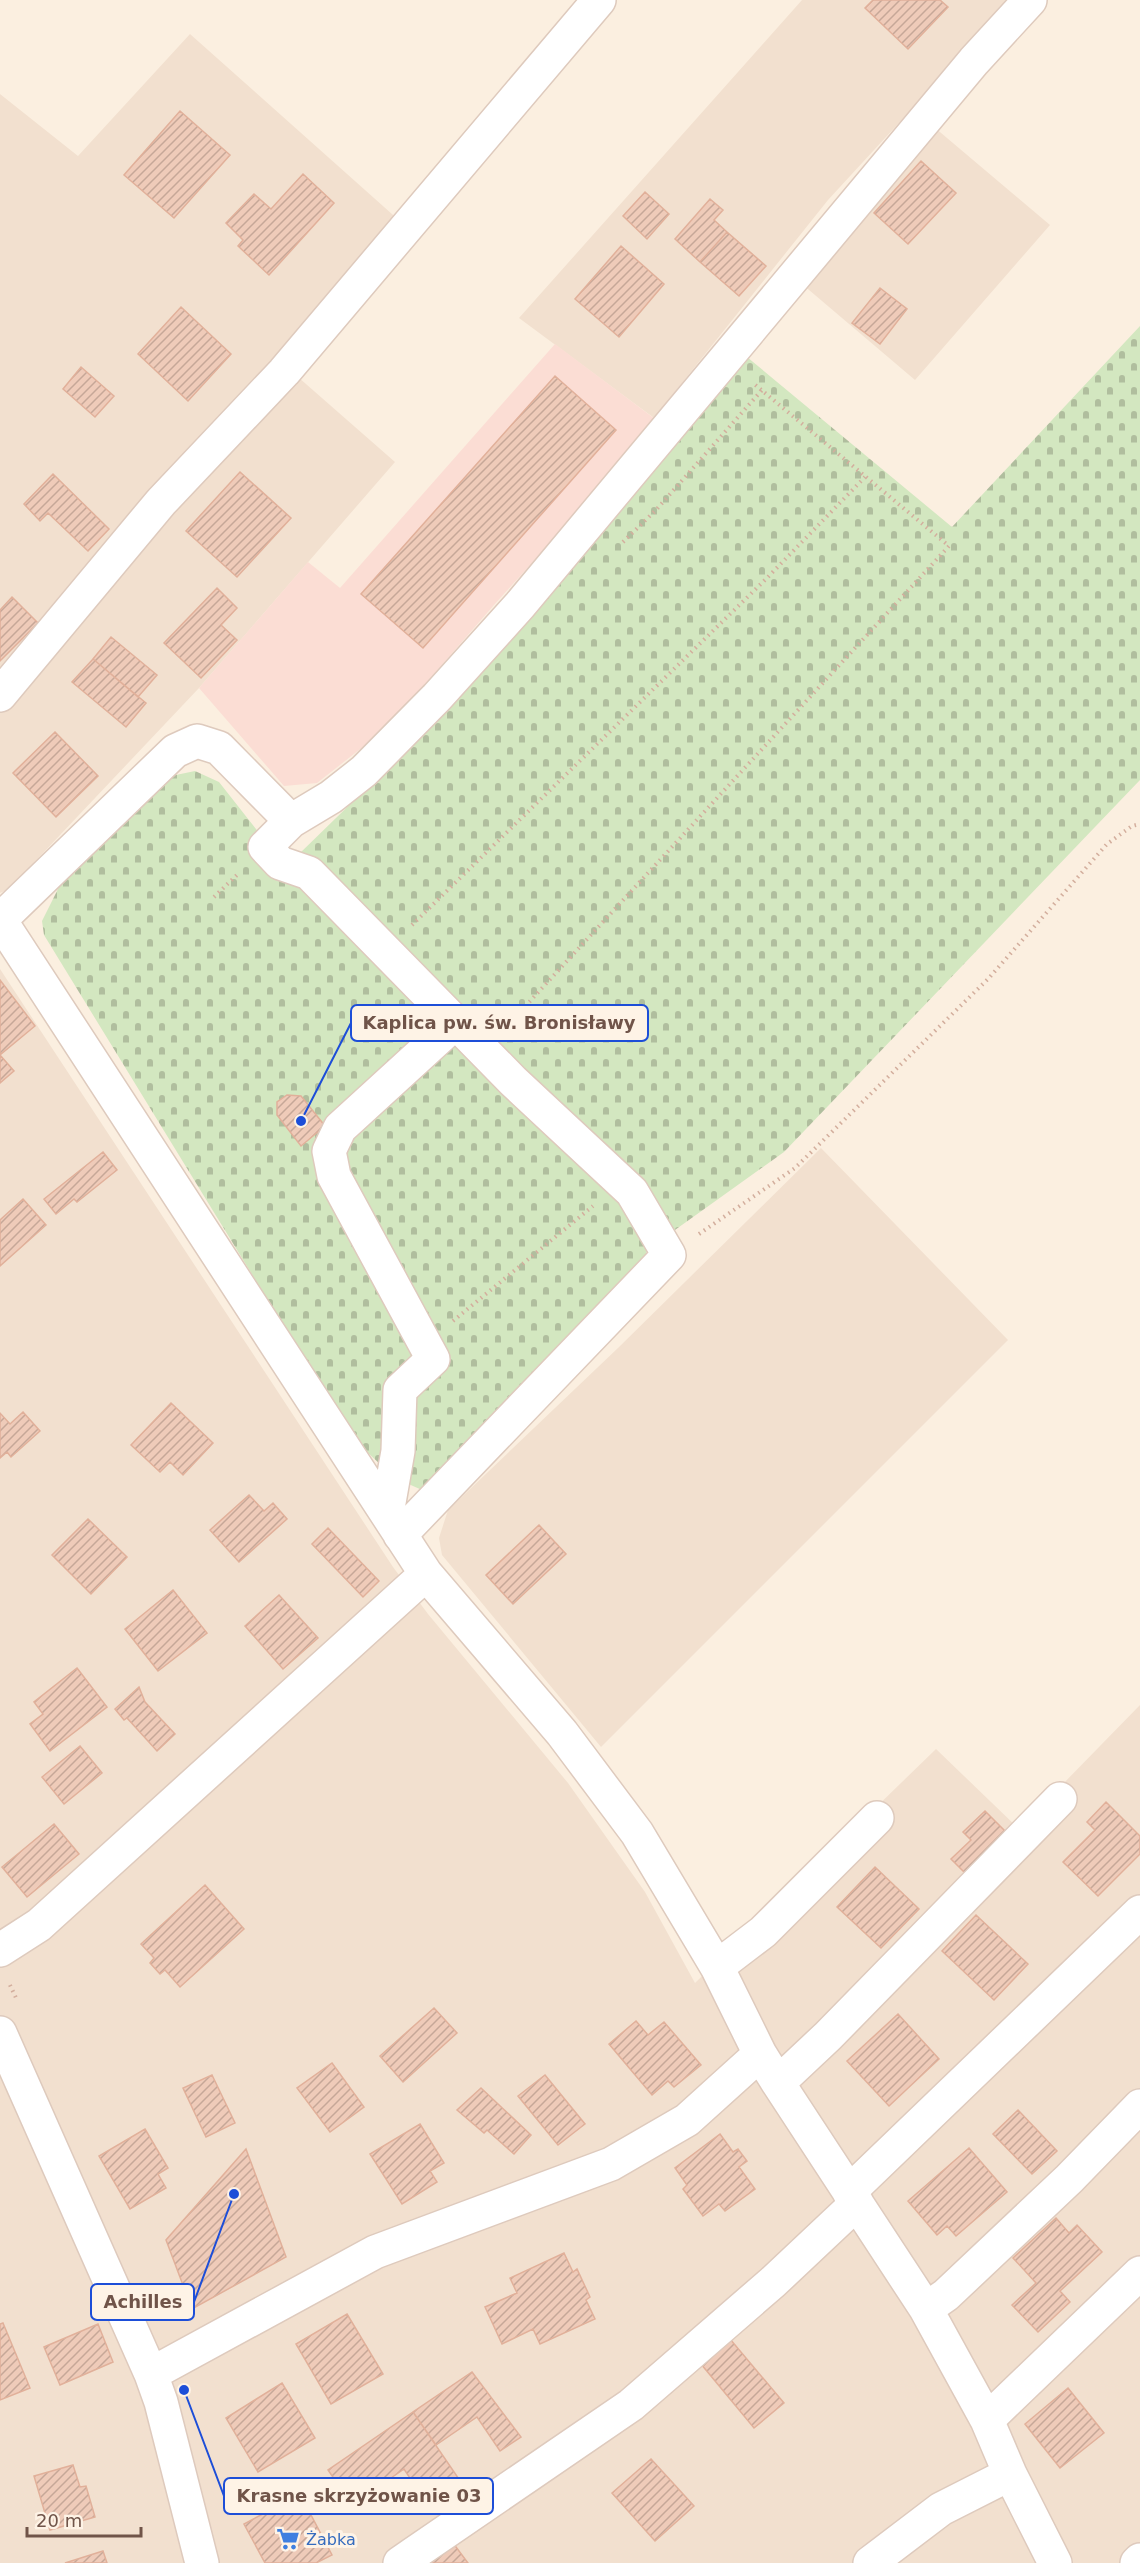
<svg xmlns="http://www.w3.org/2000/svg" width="1140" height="2563" viewBox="0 0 1140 2563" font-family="'DejaVu Sans',sans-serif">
<defs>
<pattern id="cemetery-stones" width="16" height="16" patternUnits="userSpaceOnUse" patternTransform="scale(1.5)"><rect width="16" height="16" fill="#d3e7c0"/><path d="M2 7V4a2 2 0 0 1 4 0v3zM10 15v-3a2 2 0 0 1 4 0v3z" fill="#b0be9e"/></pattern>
<pattern id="building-hatch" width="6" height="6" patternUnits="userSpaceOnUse" patternTransform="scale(1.5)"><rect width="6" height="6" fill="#efcbb9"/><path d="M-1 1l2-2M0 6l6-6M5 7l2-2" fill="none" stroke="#c6a798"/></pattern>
</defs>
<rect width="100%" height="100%" fill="#fbefe0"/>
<path fill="#f2e0cf" d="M 802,0 L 1012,0 L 828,200 L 654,418 L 519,318 Z
M 190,34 L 402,223 L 282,363 L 395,462 L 199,688 L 9,889 L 0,893 L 0,94 L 78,156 Z
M 934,127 L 1050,225 L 915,380 L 802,284 Z
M 0,969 L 393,1567 L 428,1614 L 568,1783 L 645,1892 L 695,1983 L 936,1749 L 1019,1829 L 1140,1705 L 1140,2563 L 0,2563 Z
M 821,1148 L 1008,1340 L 601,1747 L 442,1555 L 439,1538 L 448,1510 L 618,1348 Z"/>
<path fill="#fbddd4" d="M 555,344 L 659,422 L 494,605 L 387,728 L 317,783 L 284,786 L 199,688 L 308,562 L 340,588 Z"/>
<path fill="url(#cemetery-stones)" d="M 1140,326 L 1140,780 L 784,1152 L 647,1250 L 641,1272 L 422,1490 L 395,1478 L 367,1452 L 264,1294 L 44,935 L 42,921 L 59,887 L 171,776 L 195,771 L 219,782 L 271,848 L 298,855 L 452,705 L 747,357 L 952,527 Z"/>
<path fill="url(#building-hatch)" stroke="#e1b09a" stroke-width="1.5" d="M 873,0 L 940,0 L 948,7 L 908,49 L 865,8 Z
M 180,111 L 230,155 L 174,218 L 124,175 Z
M 921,161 L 956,193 L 908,244 L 874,213 Z
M 303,174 L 334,203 L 269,275 L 238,246 L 243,240 L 226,223 L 254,194 L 271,209 Z
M 645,192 L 669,214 L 647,239 L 623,216 Z
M 710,199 L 723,210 L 714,220 L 727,232 L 700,262 L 675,239 Z
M 727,232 L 766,266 L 739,296 L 700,262 Z
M 621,246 L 664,284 L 619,337 L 575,299 Z
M 880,288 L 907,309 L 880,344 L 852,323 Z
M 181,307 L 231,354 L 188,401 L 138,354 Z
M 81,367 L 114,396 L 95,417 L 63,389 Z
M 555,376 L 616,430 L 423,648 L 361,594 Z
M 240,472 L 291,518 L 237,577 L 186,531 Z
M 53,474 L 109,529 L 88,551 L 48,513 L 40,521 L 24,504 Z
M 217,588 L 237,608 L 221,625 L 237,640 L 201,678 L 164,643 Z
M 12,597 L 38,623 L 0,661 L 0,610 Z
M 111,637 L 157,675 L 138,697 L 93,659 Z
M 93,659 L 146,703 L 126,727 L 72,682 Z
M 55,732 L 98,776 L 56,817 L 13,773 Z
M 0,980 L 35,1026 L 0,1055 L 14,1071 L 0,1083 Z
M 287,1095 L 301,1096 L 325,1126 L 301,1146 L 277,1115 L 277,1102 Z
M 103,1152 L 117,1170 L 77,1202 L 74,1199 L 56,1214 L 44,1199 Z
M 23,1199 L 46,1225 L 0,1266 L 0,1220 Z
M 171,1403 L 213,1443 L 183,1475 L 170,1462 L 160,1472 L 131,1445 Z
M 23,1412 L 40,1431 L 11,1457 L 7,1452 L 0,1458 L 0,1413 L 10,1424 Z
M 249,1495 L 264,1511 L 273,1503 L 287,1519 L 239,1562 L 210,1530 Z
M 88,1519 L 127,1557 L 91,1594 L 52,1555 Z
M 539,1525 L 566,1554 L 513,1604 L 486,1575 Z
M 328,1528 L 379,1581 L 363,1597 L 312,1544 Z
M 173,1590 L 207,1633 L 158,1671 L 125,1629 Z
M 279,1595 L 318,1638 L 283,1669 L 245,1626 Z
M 77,1668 L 107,1707 L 50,1751 L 30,1724 L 43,1714 L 34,1702 Z
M 139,1687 L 145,1702 L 175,1734 L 157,1751 L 127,1718 L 124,1720 L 115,1709 Z
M 80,1746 L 102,1773 L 64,1804 L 42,1777 Z
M 1106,1802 L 1140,1836 L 1140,1854 L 1098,1896 L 1063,1862 L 1095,1830 L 1087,1822 Z
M 985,1811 L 1007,1833 L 965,1873 L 951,1859 L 971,1840 L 963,1832 Z
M 54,1824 L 79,1854 L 27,1897 L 2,1867 Z
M 875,1867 L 919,1909 L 881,1948 L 837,1907 Z
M 205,1885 L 244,1929 L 180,1987 L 165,1970 L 160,1974 L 150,1963 L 154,1958 L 141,1944 Z
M 976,1915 L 1028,1964 L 994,2000 L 942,1951 Z
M 434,2008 L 457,2033 L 403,2082 L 380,2056 Z
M 898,2014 L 939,2059 L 889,2106 L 847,2061 Z
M 636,2021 L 648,2035 L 664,2022 L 701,2065 L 674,2087 L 668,2081 L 652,2095 L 609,2044 Z
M 332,2063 L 364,2107 L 330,2132 L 297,2088 Z
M 212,2075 L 235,2123 L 206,2137 L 183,2088 Z
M 545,2075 L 585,2124 L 558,2145 L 518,2096 Z
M 481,2088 L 531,2135 L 514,2154 L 487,2130 L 484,2133 L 457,2110 Z
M 1018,2110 L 1057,2151 L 1032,2174 L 993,2134 Z
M 420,2124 L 444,2163 L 430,2171 L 437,2182 L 402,2204 L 370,2154 Z
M 145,2129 L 168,2168 L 158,2174 L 166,2188 L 130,2209 L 99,2156 Z
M 720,2134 L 733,2152 L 738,2149 L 747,2161 L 739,2167 L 755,2189 L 725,2211 L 719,2204 L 703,2216 L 683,2189 L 687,2185 L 675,2168 Z
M 969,2148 L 1007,2192 L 956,2236 L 947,2226 L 937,2235 L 908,2201 Z
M 246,2149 L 286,2257 L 192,2309 L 166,2240 Z
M 1056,2218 L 1069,2233 L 1077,2225 L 1102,2252 L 1060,2291 L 1070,2302 L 1038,2332 L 1012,2305 L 1036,2283 L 1013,2258 Z
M 564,2253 L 573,2272 L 577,2269 L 590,2297 L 586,2300 L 595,2319 L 540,2344 L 533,2329 L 502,2344 L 485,2307 L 517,2293 L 510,2278 Z
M 347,2314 L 383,2374 L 331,2404 L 296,2344 Z
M 3,2323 L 30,2388 L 0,2400 L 0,2324 Z
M 98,2324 L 113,2362 L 60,2385 L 44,2347 Z
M 730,2339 L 784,2403 L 754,2428 L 701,2364 Z
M 472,2372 L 521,2437 L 500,2451 L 477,2417 L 436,2445 L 413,2412 Z
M 282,2383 L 315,2438 L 258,2472 L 226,2418 Z
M 1068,2388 L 1104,2433 L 1060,2468 L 1025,2424 Z
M 413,2412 L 463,2485 L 429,2507 L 404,2469 L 352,2505 L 328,2470 Z
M 651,2459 L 694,2506 L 655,2541 L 612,2493 Z
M 73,2465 L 80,2487 L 86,2486 L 95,2517 L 50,2530 L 34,2476 Z
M 300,2494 L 332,2555 L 316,2563 L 265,2563 L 244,2524 Z
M 453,2543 L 468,2563 L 427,2563 Z
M 103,2551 L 107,2563 L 65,2563 Z"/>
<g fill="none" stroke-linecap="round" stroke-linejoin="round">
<g stroke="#decabd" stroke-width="36">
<path id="minor" d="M 0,695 L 161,502 L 284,372 L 599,0
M 291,821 L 265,847 L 280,863 L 309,873 L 513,1081 L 632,1192 L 669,1255 L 400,1535
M 0,920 L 426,1574 L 562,1733 L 637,1833 L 717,1967 L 760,2054 L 778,2083 L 926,2309 L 987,2420 L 1010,2474 L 1055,2563
M 0,920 L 175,751 L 197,741 L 219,748 L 291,821 L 331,797 L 364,771 L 437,697 L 520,605 L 974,61 L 1030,0
M 387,1514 L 398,1451 L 400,1390 L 433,1359 L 334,1176 L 329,1151 L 340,1128 L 456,1022
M 0,1950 L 39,1925 L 426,1574
M 717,1967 L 763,1932 L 877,1818
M 0,2033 L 151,2374 L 161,2402 L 202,2563
M 778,2083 L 828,2036 L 1060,1799
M 849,2192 L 1140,1912
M 926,2309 L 946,2295 L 1069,2179 L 1140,2106
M 151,2374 L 375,2252 L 611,2164 L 687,2120 L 760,2054
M 987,2420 L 1140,2273
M 400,2563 L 631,2405 L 773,2282 L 857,2203
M 870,2563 L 941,2509 L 1010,2474
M 1137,2563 L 1140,2560"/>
</g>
<path stroke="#d3ae9d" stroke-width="4" stroke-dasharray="1.5 4.5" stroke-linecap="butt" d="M 623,542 L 656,510 L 762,390
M 214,897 L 239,873
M 412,925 L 766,579 L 865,477
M 509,1024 L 949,546 L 753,383
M 699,1234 L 795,1168 L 989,978 L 1107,844 L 1132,826 L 1140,824
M 453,1321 L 593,1206
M 10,1985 L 17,2000"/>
<use href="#minor" stroke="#fff" stroke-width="33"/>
</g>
<defs>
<g id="supermarket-bare" transform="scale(1.8)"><path d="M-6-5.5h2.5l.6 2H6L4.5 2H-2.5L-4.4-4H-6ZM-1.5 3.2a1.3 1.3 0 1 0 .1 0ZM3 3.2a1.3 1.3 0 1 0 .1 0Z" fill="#3f7fe0" stroke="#fef3e6" stroke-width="2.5" paint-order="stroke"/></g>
</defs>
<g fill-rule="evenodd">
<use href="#supermarket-bare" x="288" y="2539"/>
</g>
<g text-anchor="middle" stroke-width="6" stroke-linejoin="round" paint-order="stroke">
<g font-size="16" fill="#366cbe" stroke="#fef3e6" text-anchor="start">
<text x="306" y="2545">Żabka</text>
</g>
</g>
<path fill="none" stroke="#1d4ed8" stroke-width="2" d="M301 1121L351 1023M234 2194L194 2302M184 2390L224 2496"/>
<g fill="#1d4ed8" stroke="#fef3e6" stroke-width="2">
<circle cx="301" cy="1121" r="6"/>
<circle cx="234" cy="2194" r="6"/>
<circle cx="184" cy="2390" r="6"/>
</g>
<g fill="#fef3e6" stroke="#1d4ed8" stroke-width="2">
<rect x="351" y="1005" width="297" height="36" rx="6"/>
<rect x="91" y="2284" width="103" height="36" rx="6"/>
<rect x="224" y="2478" width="269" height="36" rx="6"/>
</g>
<g font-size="18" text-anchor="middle" font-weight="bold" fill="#705449">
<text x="499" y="1029">Kaplica pw. św. Bronisławy</text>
<text x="143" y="2308">Achilles</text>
<text x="359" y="2502">Krasne skrzyżowanie 03</text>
</g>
<path d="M27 2527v9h114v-9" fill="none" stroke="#705449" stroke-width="3"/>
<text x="36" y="2527" font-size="18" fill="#705449" stroke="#fef3e6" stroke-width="4.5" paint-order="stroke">20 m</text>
</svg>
